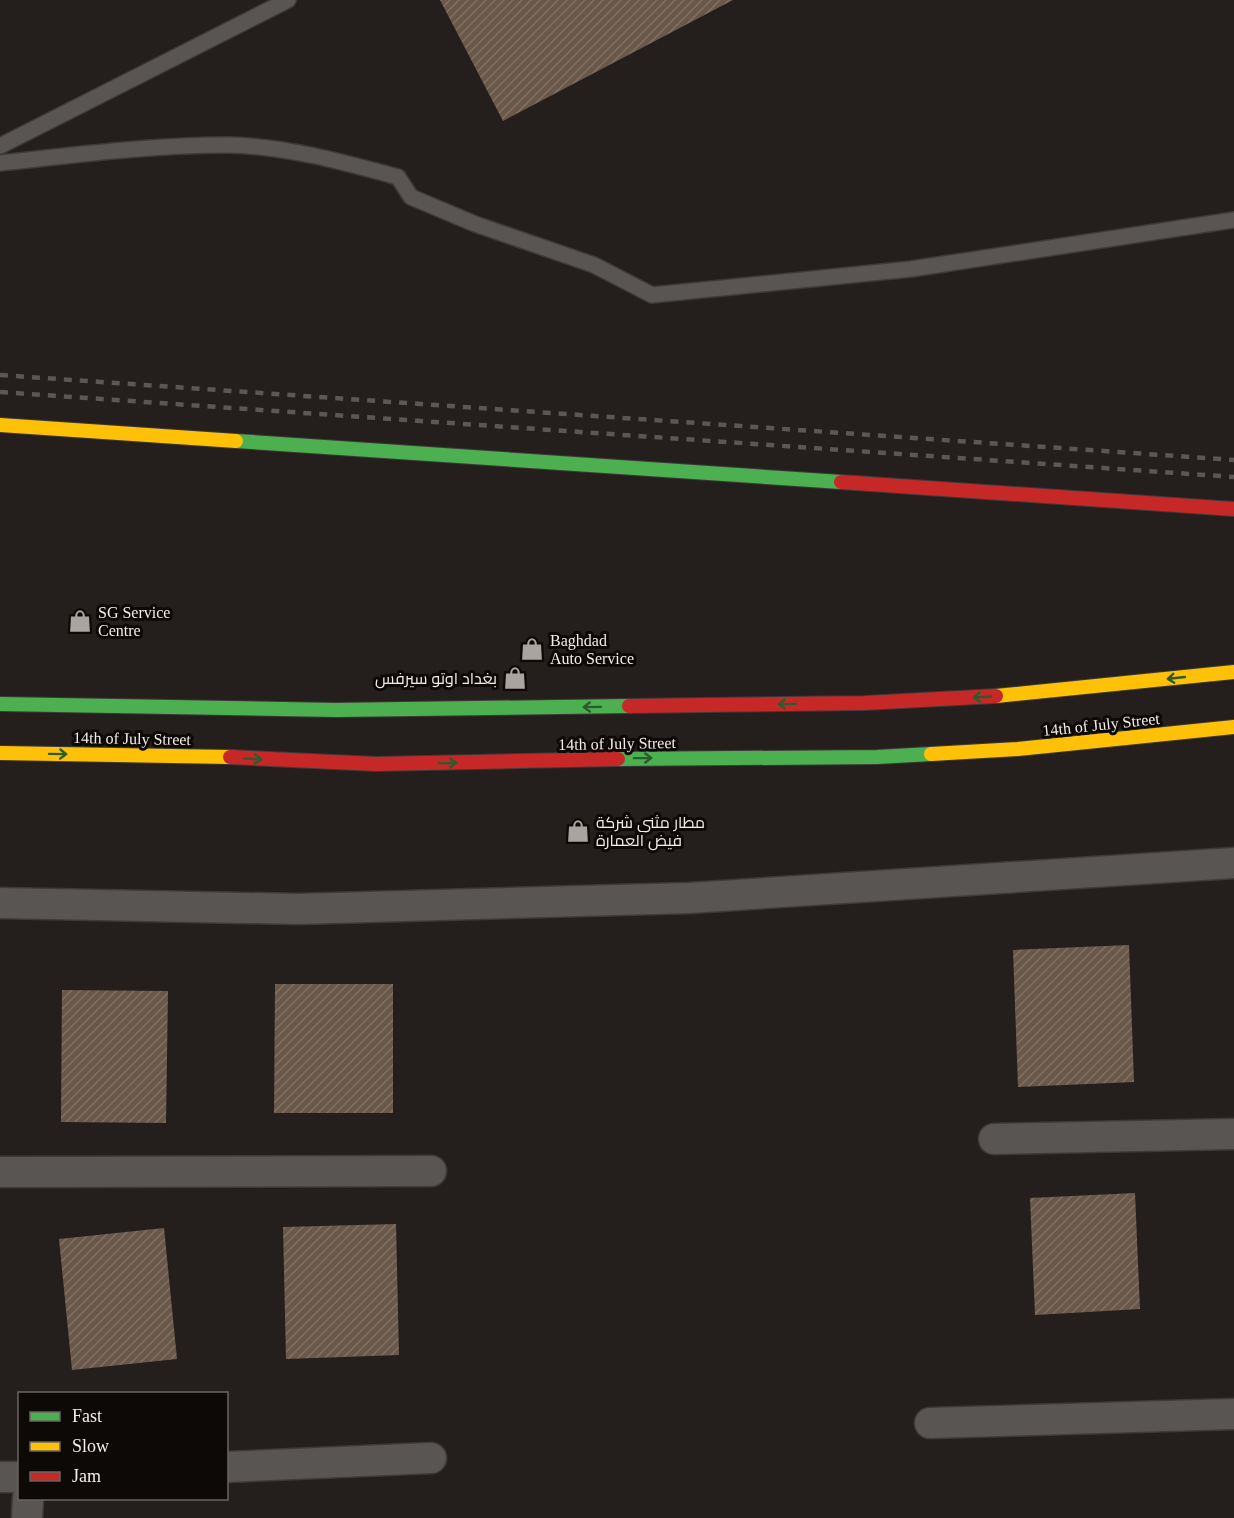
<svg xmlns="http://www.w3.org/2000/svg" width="1234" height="1518" viewBox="0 0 1234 1518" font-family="'Times New Roman',Cairo,serif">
<defs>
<pattern id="building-hatch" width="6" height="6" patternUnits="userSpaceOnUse" patternTransform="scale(1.5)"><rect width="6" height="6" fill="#6a594a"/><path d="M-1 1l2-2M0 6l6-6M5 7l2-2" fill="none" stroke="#807164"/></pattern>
</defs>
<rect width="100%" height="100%" fill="#241f1c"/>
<path fill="url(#building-hatch)" d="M 440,0 L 733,0 L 503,121 Z
M 1129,945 L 1134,1082 L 1018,1087 L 1013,950 Z
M 275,984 L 393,984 L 393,1113 L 274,1113 Z
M 62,990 L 168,991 L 166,1123 L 61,1122 Z
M 1135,1193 L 1140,1309 L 1035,1315 L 1030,1198 Z
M 396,1224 L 399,1355 L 286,1359 L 283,1227 Z
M 164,1228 L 177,1359 L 72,1370 L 59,1239 Z"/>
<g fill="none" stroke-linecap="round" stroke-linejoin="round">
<g stroke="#3e3a38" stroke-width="18">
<path id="lane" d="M 0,146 L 288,0
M 0,163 C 75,155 152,145 228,145 C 285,146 343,162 398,177 L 411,197 L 475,224 L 594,265 L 652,295 L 911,269 L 1234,220"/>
</g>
<g stroke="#3e3a38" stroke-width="33">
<path id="street" d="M 0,903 L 298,909 L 689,898 L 1234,863
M 994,1139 L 1234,1134
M 0,1172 L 431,1171
M 930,1423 L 1234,1414
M 226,1467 L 431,1458
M 0,1477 L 20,1477
M 27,1518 L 28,1498"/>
</g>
<g stroke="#3e3a38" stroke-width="16">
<path id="fast" d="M 236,441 L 841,482
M 0,704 L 336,710 L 629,706
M 618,759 L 877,757 L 931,754"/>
</g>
<g stroke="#3e3a38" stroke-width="16">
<path id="slow" d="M 0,425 L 236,441
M 996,696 L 1234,672
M 0,753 L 230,757
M 931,754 L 1018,749 L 1234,727"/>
</g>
<g stroke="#3e3a38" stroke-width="16">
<path id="jam" d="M 841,482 L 1234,509
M 629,706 L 865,703 L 996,696
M 230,757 L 376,764 L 618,759"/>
</g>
<use href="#lane" stroke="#595552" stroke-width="15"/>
<use href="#street" stroke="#595552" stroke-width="30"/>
<use href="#fast" stroke="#4caf50" stroke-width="14"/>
<use href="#slow" stroke="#ffc107" stroke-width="14"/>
<use href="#jam" stroke="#c62828" stroke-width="14"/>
<path stroke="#5a5755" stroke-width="4.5" stroke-dasharray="8 8" stroke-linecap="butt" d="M 0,375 L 1234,460
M 0,392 L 1234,477"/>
</g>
<defs><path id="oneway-shaft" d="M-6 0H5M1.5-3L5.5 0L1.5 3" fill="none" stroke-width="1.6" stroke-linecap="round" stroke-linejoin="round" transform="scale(1.5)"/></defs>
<g stroke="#2c5c2c">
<use href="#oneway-shaft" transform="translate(1176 678) rotate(174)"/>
<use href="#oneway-shaft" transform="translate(982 697) rotate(177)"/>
<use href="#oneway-shaft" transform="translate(787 704) rotate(179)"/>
<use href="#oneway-shaft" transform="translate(592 707) rotate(179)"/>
<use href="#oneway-shaft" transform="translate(58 754) rotate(1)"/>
<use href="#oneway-shaft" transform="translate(643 758) rotate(-1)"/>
<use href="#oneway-shaft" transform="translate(253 759) rotate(3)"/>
<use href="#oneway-shaft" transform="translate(448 763) rotate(-1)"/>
</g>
<defs>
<g id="shop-bare" transform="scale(1.8)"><path d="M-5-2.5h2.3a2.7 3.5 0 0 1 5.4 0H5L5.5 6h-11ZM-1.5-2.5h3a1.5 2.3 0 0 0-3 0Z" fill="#aaa4a1" stroke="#0d0907" stroke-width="2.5" paint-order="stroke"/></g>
</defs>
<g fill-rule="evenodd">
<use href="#shop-bare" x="80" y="621"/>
<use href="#shop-bare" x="532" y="649"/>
<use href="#shop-bare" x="515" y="678"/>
<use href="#shop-bare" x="578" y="831"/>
</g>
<g text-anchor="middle" stroke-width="6" stroke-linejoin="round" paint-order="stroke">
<g font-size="16" fill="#f2ece8" stroke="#0d0907" text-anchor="start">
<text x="98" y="618">SG Service<tspan x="98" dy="18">Centre</tspan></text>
<text x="550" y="646">Baghdad<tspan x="550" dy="18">Auto Service</tspan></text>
<text x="497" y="684" text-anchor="end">بغداد اوتو سيرفس</text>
<text x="596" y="828">مطار مثنى شركة<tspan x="596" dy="18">فيض العمارة</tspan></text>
</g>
<g font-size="16" fill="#f2ece8" stroke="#0d0907">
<text transform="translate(1101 724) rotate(-6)" y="6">14th of July Street</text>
<text transform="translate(132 738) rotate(1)" y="6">14th of July Street</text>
<text transform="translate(617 743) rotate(-1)" y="6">14th of July Street</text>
</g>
</g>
<rect x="18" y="1392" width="210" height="108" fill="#0d0907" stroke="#696461" stroke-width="1.5"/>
<rect x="30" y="1412" width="30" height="9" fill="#4caf50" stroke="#696461" stroke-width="1.5"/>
<text x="72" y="1422" font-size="18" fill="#f2ece8">Fast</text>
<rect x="30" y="1442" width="30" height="9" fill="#ffc107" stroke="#696461" stroke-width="1.5"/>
<text x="72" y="1452" font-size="18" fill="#f2ece8">Slow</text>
<rect x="30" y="1472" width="30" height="9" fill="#c62828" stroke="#696461" stroke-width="1.5"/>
<text x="72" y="1482" font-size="18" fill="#f2ece8">Jam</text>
</svg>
